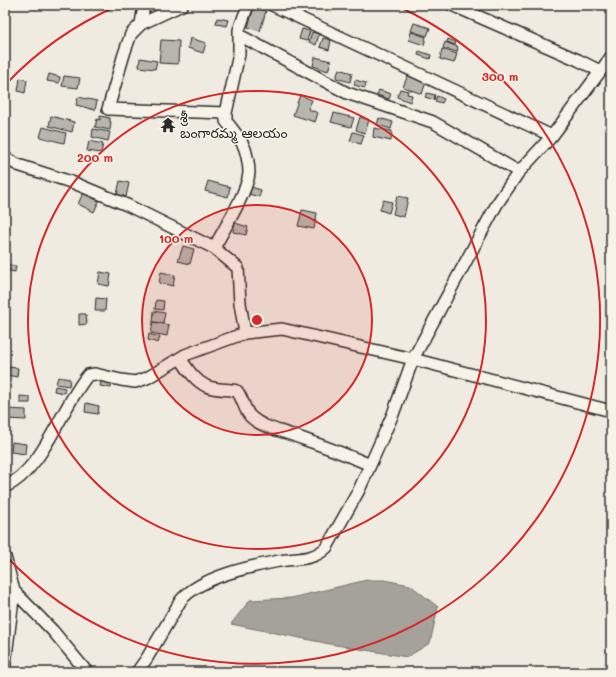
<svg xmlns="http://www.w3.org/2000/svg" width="616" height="677" viewBox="0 0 616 677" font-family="Mali,'Noto Sans Telugu',sans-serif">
<rect width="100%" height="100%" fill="#efebe0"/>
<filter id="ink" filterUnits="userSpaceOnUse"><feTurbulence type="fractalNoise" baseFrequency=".025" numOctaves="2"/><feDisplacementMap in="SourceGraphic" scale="8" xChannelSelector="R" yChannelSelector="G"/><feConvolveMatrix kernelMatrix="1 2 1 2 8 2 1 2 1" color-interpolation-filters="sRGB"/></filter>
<g filter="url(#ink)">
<path fill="#a4a29a" stroke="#74726e" d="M 367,580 L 384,580 L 410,585 L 438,607 L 430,643 L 407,657 L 330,644 L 231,624 L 250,600 L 291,598 Z"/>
<path fill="#b8b5ae" stroke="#2b2b2b" d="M 254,7 L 266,11 L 260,31 L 248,27 Z
M 217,18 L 229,20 L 227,26 L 216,24 Z
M 414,23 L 430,28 L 427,36 L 411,31 Z
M 302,29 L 310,31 L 307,41 L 299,39 Z
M 312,32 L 319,34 L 316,45 L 309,42 Z
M 411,32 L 426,37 L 424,45 L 409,40 Z
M 190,38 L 206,43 L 203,53 L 188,48 Z
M 323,38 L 331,40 L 329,50 L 320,47 Z
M 448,39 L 456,42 L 455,45 L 447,42 Z
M 161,40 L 179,41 L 178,64 L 159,63 Z
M 445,42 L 458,47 L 457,52 L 443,48 Z
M 442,49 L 457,54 L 454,63 L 440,59 Z
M 419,51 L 431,55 L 430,59 L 418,55 Z
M 315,57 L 331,61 L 328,71 L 313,66 Z
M 140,58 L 157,61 L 155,69 L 139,67 Z
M 339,69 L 352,73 L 350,82 L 336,78 Z
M 49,74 L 60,77 L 59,83 L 47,81 Z
M 408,75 L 426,82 L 422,94 L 403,87 Z
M 64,76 L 80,78 L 78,88 L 62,86 Z
M 20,78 L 27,80 L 25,93 L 18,91 Z
M 355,80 L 366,83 L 365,88 L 354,85 Z
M 400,89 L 408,91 L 407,94 L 412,95 L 410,102 L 397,97 Z
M 379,90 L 391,94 L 389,99 L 377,95 Z
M 427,93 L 435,95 L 434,100 L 425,97 Z
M 300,95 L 312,100 L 308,109 L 318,113 L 315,122 L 293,115 Z
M 437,96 L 444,99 L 442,103 L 435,101 Z
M 78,97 L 97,101 L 95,110 L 76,105 Z
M 334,113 L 354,118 L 351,127 L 331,122 Z
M 51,116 L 74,122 L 72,132 L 49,126 Z
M 100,116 L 110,118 L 110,122 L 111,122 L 110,130 L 95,127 L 97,119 L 100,120 Z
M 360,117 L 369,120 L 365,133 L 356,130 Z
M 379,118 L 393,122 L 391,129 L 377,125 Z
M 43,127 L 66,133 L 64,143 L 40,137 Z
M 374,128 L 392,131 L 391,141 L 373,137 Z
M 93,129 L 110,132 L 108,141 L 92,137 Z
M 353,132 L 364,135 L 361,144 L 350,141 Z
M 89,141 L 103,144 L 101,153 L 87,151 Z
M 120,181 L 129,183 L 126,197 L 117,194 Z
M 208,181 L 230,187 L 228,197 L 205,191 Z
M 248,186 L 261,190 L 259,197 L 246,193 Z
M 83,193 L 99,201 L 94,212 L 78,204 Z
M 397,196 L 408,198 L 404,217 L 393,214 Z
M 383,200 L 392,202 L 389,213 L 380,210 Z
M 302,210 L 317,213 L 314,229 L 298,226 Z
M 235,223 L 248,227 L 246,235 L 233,232 Z
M 183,246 L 194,249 L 190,264 L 178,261 Z
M 5,264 L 16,266 L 15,272 L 5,270 Z
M 100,272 L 111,274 L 109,286 L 98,284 Z
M 161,272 L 175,275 L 173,286 L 159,283 Z
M 96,298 L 106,299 L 105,311 L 95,311 Z
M 156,300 L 164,301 L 163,310 L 155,309 Z
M 154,311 L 165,313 L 163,323 L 153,322 Z
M 79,314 L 86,314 L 87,324 L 79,325 Z
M 153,322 L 169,325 L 167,336 L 151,333 Z
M 149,334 L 160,337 L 158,343 L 148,340 Z
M 8,367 L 18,368 L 17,377 L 6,375 Z
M 58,377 L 70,379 L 69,386 L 56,384 Z
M 102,378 L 112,379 L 111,388 L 100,386 Z
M 55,386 L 65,388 L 64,393 L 54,391 Z
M 20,396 L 30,397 L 30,403 L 20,403 Z
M 86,403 L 99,406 L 98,414 L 85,412 Z
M 8,409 L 26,410 L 26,420 L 8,419 Z
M 12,442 L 26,444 L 25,454 L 11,452 Z"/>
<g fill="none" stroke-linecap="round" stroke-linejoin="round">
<g stroke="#2b2b2b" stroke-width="14">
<path id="minor" d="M 144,5 L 141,24 L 131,34 L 124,54 L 108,109 L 226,113
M 272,5 L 552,136
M 452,5 L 578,60 L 600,71
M 141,24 L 182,5
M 239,35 L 347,93 L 433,122 L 519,172
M 5,158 L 18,165 L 74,183 L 127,205 L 214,248 L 238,268 L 240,303 L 245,333
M 214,248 C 224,229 247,193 249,173 C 249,166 247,156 245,149 C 241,139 233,130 226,121 L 226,113 L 239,54 L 239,30 L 248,5
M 180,358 C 187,368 194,380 206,386 C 215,390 227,389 237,391 C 243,399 244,409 250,416 C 262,428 280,430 295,436 C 320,445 346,454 370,465
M 5,487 C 44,469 61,407 88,375 L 95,374 L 121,380 L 135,382 L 147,378 L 185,355 L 245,333 L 282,329 L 413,359 L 611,411
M 5,557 L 14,591 L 5,664
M 14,591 L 53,631 L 87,672
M 137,672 L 147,658 L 181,600 C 201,577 248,567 279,561 C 297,558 313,561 327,547 L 359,490 L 393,414 L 413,359 L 497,204 L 518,173 L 552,136 L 611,57"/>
</g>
<use href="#minor" stroke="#f7f3e8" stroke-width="11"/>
</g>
</g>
<circle cx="257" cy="320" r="115" fill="#d62828" fill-opacity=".12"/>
<g fill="none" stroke="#d62828" stroke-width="2">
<circle cx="257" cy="320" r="115"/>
<circle cx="257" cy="320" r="229"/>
<path d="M5 85A344 344 0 0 1 117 6M397 6A344 344 0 1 1 5 555"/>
</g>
<defs>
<g id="temple-bare" transform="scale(1.2)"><path d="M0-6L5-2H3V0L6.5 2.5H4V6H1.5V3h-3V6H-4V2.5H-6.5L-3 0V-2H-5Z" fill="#2b2b2b" stroke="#f7f3e8" stroke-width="2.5" paint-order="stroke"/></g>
</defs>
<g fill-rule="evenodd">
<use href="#temple-bare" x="168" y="125"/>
</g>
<g text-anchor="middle" stroke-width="3" stroke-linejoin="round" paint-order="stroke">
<g font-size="14" fill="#2b2b2b" stroke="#f7f3e8" text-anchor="start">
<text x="180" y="122">శ్రీ<tspan x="180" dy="16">బంగారమ్మ ఆలయం</tspan></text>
</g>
</g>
<circle cx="257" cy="320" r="6" fill="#d62828" stroke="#f7f3e8" stroke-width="2"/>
<g font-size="12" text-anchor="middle" font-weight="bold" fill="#d62828" stroke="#f7f3e8" stroke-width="3" stroke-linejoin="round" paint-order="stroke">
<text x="500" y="81">300 m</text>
<text x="95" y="162">200 m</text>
<text x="176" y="243">100 m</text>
</g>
<rect width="616" height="677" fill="none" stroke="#f7f3e8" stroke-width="20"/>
<rect x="10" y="10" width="596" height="657" fill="none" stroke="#2b2b2b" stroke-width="1.5" filter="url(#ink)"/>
</svg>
